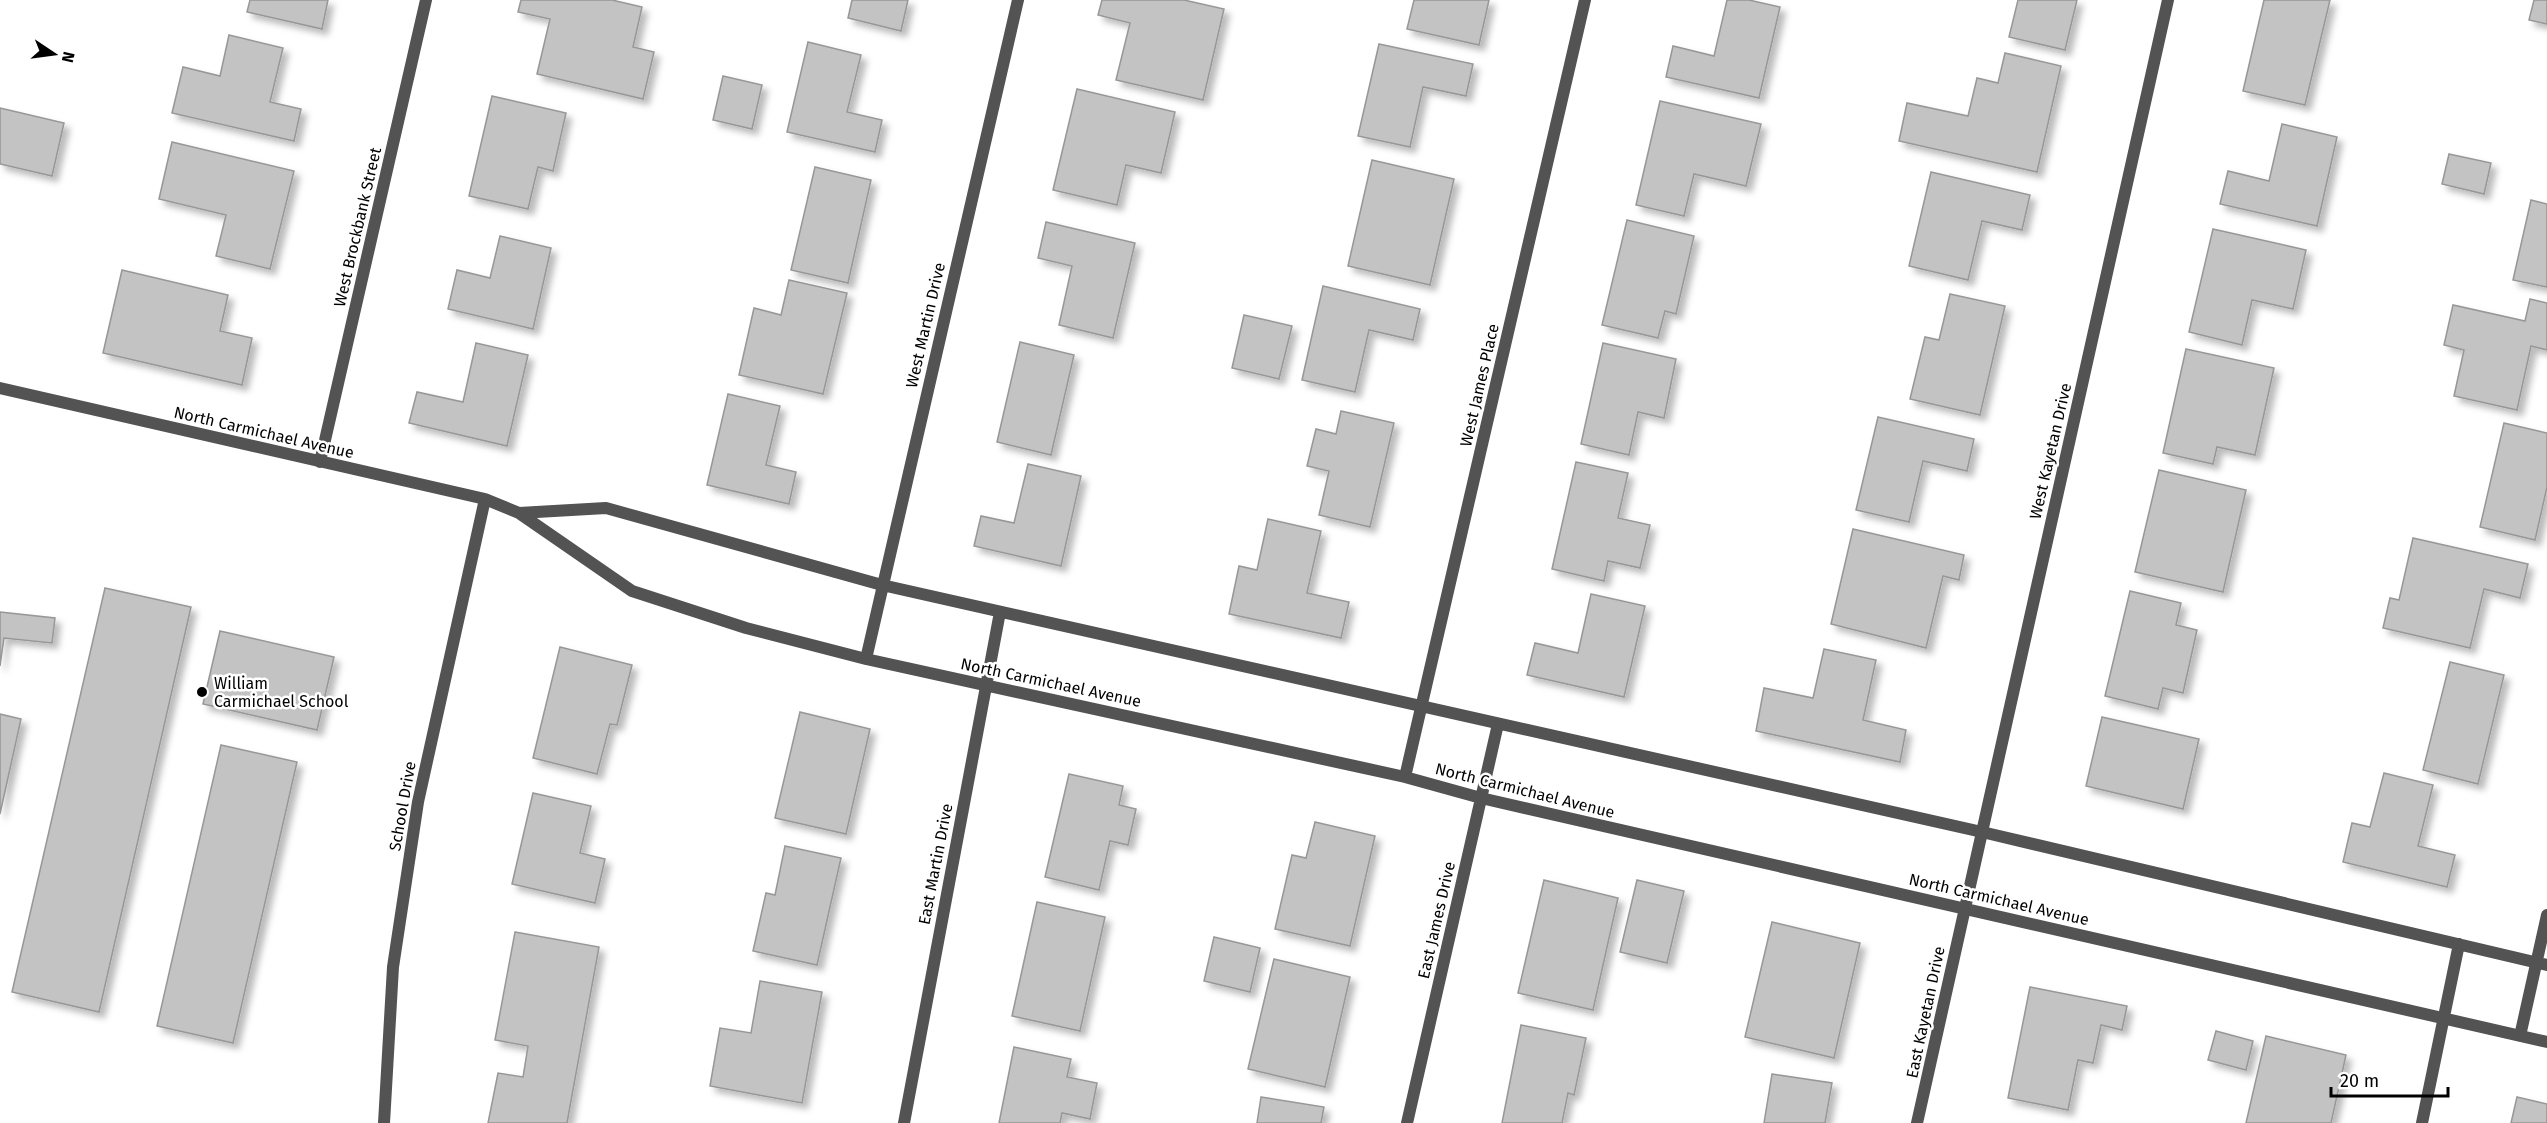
<svg xmlns="http://www.w3.org/2000/svg" width="2547" height="1123" viewBox="0 0 2547 1123" font-family="'Fira Sans',sans-serif">
<defs>
<filter id="shadow"><feDropShadow dx="5.5" dy="5.5" stdDeviation="3" flood-color="#0004"/></filter>
</defs>
<rect width="100%" height="100%" fill="#fff"/>
<path fill="#c3c3c3" stroke="#979797" stroke-width="1.5" filter="url(#shadow)" d="M 250,0 L 328,0 L 322,29 L 247,12 Z
M 521,0 L 612,0 L 642,7 L 633,47 L 654,52 L 643,99 L 537,74 L 550,19 L 518,12 Z
M 852,0 L 908,0 L 901,31 L 848,18 Z
M 1102,0 L 1184,0 L 1224,9 L 1203,100 L 1116,80 L 1130,23 L 1098,15 Z
M 1414,0 L 1489,0 L 1479,45 L 1407,29 Z
M 1727,0 L 1749,0 L 1780,7 L 1759,98 L 1666,77 L 1673,46 L 1714,56 Z
M 2018,0 L 2077,0 L 2065,50 L 2009,37 Z
M 2264,0 L 2330,0 L 2305,105 L 2243,91 Z
M 2534,0 L 2547,0 L 2547,24 L 2529,20 Z
M 229,35 L 283,48 L 270,102 L 301,109 L 294,141 L 172,113 L 183,67 L 220,76 Z
M 808,42 L 861,55 L 847,112 L 882,120 L 875,152 L 787,132 Z
M 1379,44 L 1473,64 L 1466,96 L 1423,87 L 1410,147 L 1358,136 Z
M 2005,53 L 2061,66 L 2037,172 L 1899,141 L 1907,103 L 1968,116 L 1977,78 L 1998,83 Z
M 723,76 L 762,85 L 752,129 L 713,120 Z
M 1077,89 L 1175,112 L 1161,173 L 1126,165 L 1117,205 L 1053,190 Z
M 492,96 L 566,113 L 553,171 L 538,167 L 528,209 L 469,196 Z
M 1660,101 L 1761,124 L 1746,186 L 1694,174 L 1684,216 L 1636,205 Z
M 0,108 L 64,123 L 52,176 L 0,164 Z
M 2282,124 L 2337,137 L 2317,226 L 2220,204 L 2228,171 L 2269,181 Z
M 172,142 L 294,171 L 270,269 L 216,256 L 226,215 L 159,199 Z
M 2449,154 L 2491,163 L 2484,194 L 2442,184 Z
M 1372,160 L 1454,179 L 1430,285 L 1348,266 Z
M 815,167 L 871,180 L 848,283 L 791,270 Z
M 1931,172 L 2030,195 L 2022,230 L 1982,221 L 1968,280 L 1909,266 Z
M 2531,200 L 2547,204 L 2547,287 L 2513,280 Z
M 1627,220 L 1694,236 L 1676,314 L 1665,311 L 1658,338 L 1602,325 Z
M 1046,222 L 1135,243 L 1113,338 L 1059,325 L 1072,266 L 1038,258 Z
M 2213,229 L 2306,250 L 2293,309 L 2252,300 L 2242,345 L 2189,332 Z
M 500,236 L 551,248 L 533,329 L 448,309 L 457,270 L 490,278 Z
M 122,270 L 228,295 L 220,331 L 252,338 L 242,385 L 103,353 Z
M 789,280 L 847,293 L 823,394 L 739,375 L 754,308 L 781,315 Z
M 1323,286 L 1420,309 L 1413,340 L 1369,330 L 1355,392 L 1302,380 Z
M 1950,294 L 2005,306 L 1980,415 L 1910,399 L 1925,337 L 1939,340 Z
M 2530,299 L 2547,303 L 2547,350 L 2531,346 L 2517,410 L 2454,396 L 2464,350 L 2444,345 L 2453,305 L 2525,321 Z
M 1244,315 L 1292,326 L 1279,379 L 1232,368 Z
M 1020,342 L 1074,355 L 1051,455 L 997,442 Z
M 476,343 L 528,355 L 507,446 L 409,423 L 417,392 L 463,402 Z
M 1603,343 L 1676,359 L 1664,418 L 1638,412 L 1629,455 L 1581,444 Z
M 2186,349 L 2274,368 L 2255,455 L 2217,447 L 2213,464 L 2163,453 Z
M 728,394 L 780,406 L 766,465 L 796,472 L 789,504 L 707,485 Z
M 1341,411 L 1394,423 L 1370,527 L 1319,515 L 1329,471 L 1307,466 L 1316,429 L 1336,434 Z
M 1878,417 L 1974,439 L 1967,471 L 1923,461 L 1909,522 L 1856,510 Z
M 2504,423 L 2547,433 L 2547,487 L 2535,540 L 2480,527 Z
M 1576,462 L 1628,473 L 1618,518 L 1650,525 L 1640,568 L 1608,561 L 1604,581 L 1552,569 Z
M 1028,464 L 1081,476 L 1061,566 L 974,546 L 981,516 L 1014,523 Z
M 2159,470 L 2246,490 L 2223,592 L 2135,572 Z
M 1268,519 L 1321,531 L 1307,593 L 1349,602 L 1341,638 L 1229,614 L 1239,566 L 1257,570 Z
M 1853,529 L 1964,555 L 1959,580 L 1943,576 L 1926,648 L 1831,624 Z
M 2413,538 L 2528,564 L 2520,598 L 2484,589 L 2470,648 L 2383,628 L 2390,598 L 2399,600 Z
M 105,588 L 191,607 L 99,1012 L 12,992 Z
M 2130,591 L 2181,603 L 2176,625 L 2197,630 L 2183,693 L 2163,688 L 2158,709 L 2105,696 Z
M 1591,594 L 1645,606 L 1624,697 L 1527,675 L 1535,643 L 1578,653 Z
M 0,612 L 55,618 L 52,643 L 4,638 L 0,666 Z
M 220,631 L 334,657 L 317,730 L 203,704 Z
M 560,647 L 632,665 L 617,725 L 610,724 L 597,774 L 533,758 Z
M 1824,649 L 1876,660 L 1863,720 L 1906,730 L 1900,762 L 1756,731 L 1764,688 L 1813,698 Z
M 2450,662 L 2504,675 L 2478,784 L 2423,770 Z
M 800,712 L 870,729 L 846,834 L 775,818 Z
M 0,714 L 21,719 L 0,814 Z
M 2102,717 L 2199,739 L 2183,809 L 2086,786 Z
M 221,745 L 297,762 L 233,1043 L 157,1026 Z
M 2384,773 L 2433,785 L 2418,846 L 2455,855 L 2447,887 L 2343,862 L 2352,823 L 2370,827 Z
M 1069,774 L 1123,786 L 1119,805 L 1136,809 L 1128,845 L 1110,841 L 1099,890 L 1045,877 Z
M 533,793 L 591,806 L 580,853 L 605,859 L 595,903 L 512,884 Z
M 1315,822 L 1375,836 L 1350,946 L 1275,929 L 1292,855 L 1306,858 Z
M 785,846 L 841,858 L 817,965 L 753,951 L 766,893 L 775,895 Z
M 1544,880 L 1618,898 L 1593,1010 L 1518,993 Z
M 1637,880 L 1684,891 L 1667,963 L 1620,952 Z
M 1037,902 L 1105,917 L 1080,1031 L 1012,1016 Z
M 1772,922 L 1860,943 L 1834,1058 L 1745,1037 Z
M 515,932 L 599,947 L 567,1123 L 488,1123 L 498,1073 L 523,1077 L 528,1046 L 495,1040 Z
M 1214,937 L 1260,948 L 1250,992 L 1204,981 Z
M 1274,959 L 1350,977 L 1325,1087 L 1248,1069 Z
M 760,981 L 822,992 L 802,1103 L 710,1086 L 720,1028 L 751,1033 Z
M 2030,987 L 2127,1006 L 2122,1030 L 2101,1025 L 2093,1063 L 2078,1060 L 2068,1110 L 2008,1098 Z
M 1521,1025 L 1586,1038 L 1574,1095 L 1568,1093 L 1562,1123 L 1502,1123 Z
M 2216,1031 L 2253,1041 L 2246,1070 L 2208,1060 Z
M 2266,1036 L 2346,1055 L 2331,1123 L 2246,1123 Z
M 1014,1047 L 1071,1059 L 1067,1077 L 1097,1083 L 1090,1119 L 1062,1113 L 1060,1123 L 999,1123 Z
M 1772,1074 L 1832,1083 L 1825,1123 L 1764,1123 Z
M 1261,1097 L 1324,1107 L 1321,1123 L 1257,1123 Z
M 2517,1097 L 2547,1104 L 2547,1123 L 2511,1123 Z"/>
<g fill="none" stroke-linecap="round" stroke-linejoin="round">
<path stroke="#535353" stroke-width="12" d="M 0,388 L 485,499 L 519,513 L 632,591 L 746,628 L 866,659 L 1405,777 L 1481,798 L 2547,1042
M 320,462 L 426,0
M 519,513 L 606,508 L 882,585 L 1982,832 L 2547,965
M 866,659 L 1018,0
M 1405,777 L 1585,0
M 2520,1036 L 2547,915
M 384,1123 L 393,967 L 418,802 L 485,499
M 904,1123 L 1000,612
M 1407,1123 L 1498,724
M 1917,1123 L 2168,0
M 2422,1123 L 2459,944"/>
</g>
<circle fill="#000" stroke="#fff" stroke-width="2" cx="202" cy="692" r="6"/>
<g text-anchor="middle" stroke-width="5" stroke-linejoin="round" paint-order="stroke">
<g font-size="16" fill="#000" stroke="#fff">
<text transform="translate(357 227) rotate(-77)" y="6">West Brockbank Street</text>
<text transform="translate(925 325) rotate(-77)" y="6">West Martin Drive</text>
<text transform="translate(1479 385) rotate(-77)" y="6">West James Place</text>
<text transform="translate(264 432) rotate(13)" y="6">North Carmichael Avenue</text>
<text transform="translate(2050 451) rotate(-77)" y="6">West Kayetan Drive</text>
<text transform="translate(1051 682) rotate(12)" y="6">North Carmichael Avenue</text>
<text transform="translate(1525 790) rotate(14)" y="6">North Carmichael Avenue</text>
<text transform="translate(402 806) rotate(-80)" y="6">School Drive</text>
<text transform="translate(935 864) rotate(-79)" y="6">East Martin Drive</text>
<text transform="translate(1999 899) rotate(13)" y="6">North Carmichael Avenue</text>
<text transform="translate(1436 920) rotate(-77)" y="6">East James Drive</text>
<text transform="translate(1925 1012) rotate(-78)" y="6">East Kayetan Drive</text>
</g>
<g font-size="16" fill="#000" stroke="#fff" text-anchor="start">
<text x="214" y="689">William<tspan x="214" dy="18">Carmichael School</tspan></text>
</g>
</g>
<g transform="translate(54 54) rotate(103)" stroke="#ffffff" stroke-width="4.5" paint-order="stroke">
<path d="M0-4.5L10 22L0 15L-10 22Z" fill="#000000"/>
<text y="-9" font-size="16" font-weight="bold" text-anchor="middle" fill="#000000">N</text>
</g>
<path d="M2331 1087v9h117v-9" fill="none" stroke="#000000" stroke-width="3"/>
<text x="2340" y="1087" font-size="18" fill="#000000" stroke="#ffffff" stroke-width="4.5" paint-order="stroke">20 m</text>
</svg>
